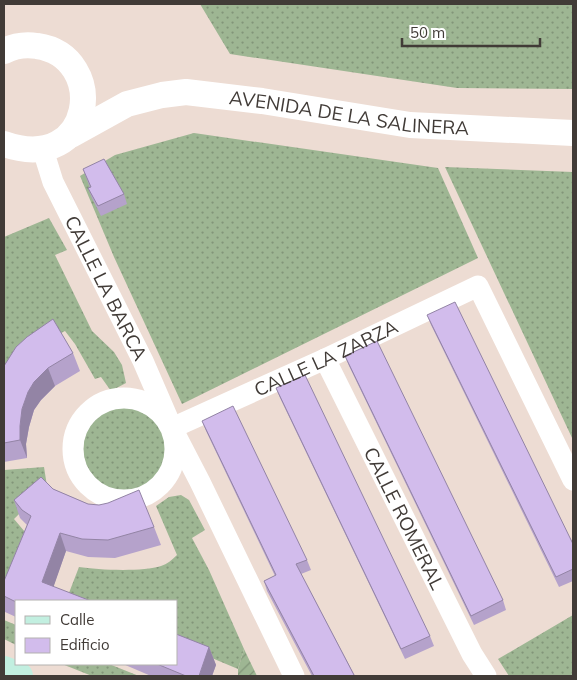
<svg xmlns="http://www.w3.org/2000/svg" width="577" height="680" viewBox="0 0 577 680" font-family="Mulish,sans-serif">
<defs>
<pattern id="grass-dots" width="8" height="8" patternUnits="userSpaceOnUse" patternTransform="scale(1.25)"><rect width="8" height="8" fill="#9eb693"/><path d="M2 2h.1M6 6h.1" fill="none" stroke="#829579" stroke-width="1.8" stroke-linecap="round"/></pattern>
<pattern id="garden-furrows" width="10" height="10" patternUnits="userSpaceOnUse" patternTransform="scale(1.25)"><rect width="10" height="10" fill="#9eb693"/><path d="M-1 1l2-2M0 10L10 0M9 11l2-2" fill="none" stroke="#829579"/></pattern>
</defs>
<rect width="100%" height="100%" fill="#eddcd3"/>
<path fill="url(#grass-dots)" d="M 200,4 L 573,4 L 573,89 L 457,88 L 230,54 Z
M 194,133 L 438,168 L 478,258 L 182,404 L 114,257 L 80,176 L 115,155 Z
M 445,167 L 573,172 L 573,440 Z
M 49,218 L 67,250 L 55,255 L 92,331 L 114,352 L 122,365 L 126,383 L 111,391 L 101,377 L 95,379 L 75,344 L 65,331 L 43,342 L 4,384 L 4,237 Z
M83 449a42 42 0 1 1 84 0a42 42 0 1 1-84 0Z
M 44,467 L 47,486 L 14,519 L 25,532 L 18,572 L 4,609 L 4,470 Z
M 181,495 L 189,500 L 205,530 L 192,538 L 209,570 L 244,649 L 238,669 L 176,643 L 176,601 L 76,601 L 67,598 L 79,567 C 98,570 143,572 161,566 C 167,564 172,560 177,555 L 156,506 L 169,497 Z
M 573,615 L 573,676 L 509,676 L 498,659 Z
M 4,620 L 16,625 L 16,645 L 4,639 Z
M 62,664 L 109,664 L 139,676 L 92,676 Z"/>
<path fill="url(#garden-furrows)" d="M 244,649 L 257,676 L 238,676 L 238,669 Z"/>
<g fill="none" stroke-linecap="round" stroke-linejoin="round">
<g stroke="#fff" stroke-width="21">
<path id="s1" d="M 43,150 L 53,182 L 143,361 L 172,428 L 200,482 L 294,676"/>
<path id="s2" d="M 325,359 L 472,654 L 486,676"/>
<circle cx="124" cy="449" r="51"/>
<path id="s3" d="M 172,428 L 325,359 L 478,286 L 573,480"/>
</g>
<g stroke="#fff" stroke-width="26">
<path d="M 4,51 C 14,46 25,44 37,46 C 109,56 95,176 4,144"/>
<path id="s4" d="M 71,135 L 127,104 L 162,95 L 186,92 L 262,101 L 410,125 L 573,133"/>
</g>
<path stroke="#c2efe0" stroke-width="28" d="M 4,670 L 19,676"/>
</g>
<path fill="#b5a2cb" d="M 83,169 L 124,194 L 127,204 L 101,216 L 92,198 L 88,188 L 90,188 Z
M 427,315 L 573,544 L 573,581 L 559,587 L 431,325 Z
M 73,353 L 80,371 L 55,386 L 41,400 L 34,410 L 29,427 L 26,444 L 27,458 L 4,462 L 4,366 Z
M 345,356 L 503,600 L 506,610 L 474,625 L 349,366 Z
M 276,388 L 430,636 L 434,646 L 405,659 L 280,398 Z
M 202,421 L 307,560 L 311,570 L 301,574 L 355,676 L 312,676 L 267,591 L 264,581 L 275,576 L 206,431 Z
M 53,489 L 88,504 L 154,527 L 161,545 L 115,558 L 88,557 L 66,551 L 53,587 L 16,601 L 16,617 L 5,612 L 4,609 L 4,581 L 27,525 L 20,518 L 14,500 Z
M 209,647 L 216,665 L 212,676 L 151,676 L 123,664 L 176,664 Z"/>
<path fill="#9384a5" d="M 48,368 L 55,386 L 41,400 L 34,410 L 29,427 L 26,444 L 27,458 L 20,440 L 20,426 L 22,409 L 28,392 L 34,382 Z
M 60,533 L 66,551 L 49,600 L 42,582 Z
M 209,647 L 216,665 L 212,676 L 199,676 Z"/>
<path fill="#d2bcec" stroke="#9384a5" d="M 104,159 L 124,194 L 98,206 L 88,188 L 91,187 L 83,169 Z
M 455,302 L 573,544 L 573,569 L 556,577 L 427,315 Z
M 53,319 L 73,353 L 48,368 L 34,382 L 28,392 L 22,409 L 20,426 L 20,440 L 4,443 L 4,366 L 16,347 L 27,337 Z
M 377,341 L 503,600 L 471,616 L 345,356 Z
M 305,375 L 430,636 L 401,649 L 276,388 Z
M 233,406 L 307,560 L 296,564 L 354,675 L 353,676 L 314,676 L 264,581 L 276,575 L 202,421 Z
M 41,477 L 53,489 L 88,504 L 99,505 L 108,503 L 139,490 L 154,527 L 108,540 L 82,539 L 60,533 L 42,582 L 91,601 L 16,602 L 4,596 L 4,581 L 31,516 L 22,510 L 14,500 Z
M 176,634 L 209,647 L 199,676 L 186,676 L 157,664 L 176,664 Z"/>
<g text-anchor="middle" stroke-width="4" stroke-linejoin="round" paint-order="stroke">
<g font-size="19" fill="#413b37" stroke="#fff">
<text dy="7" stroke="none"><textPath href="#s4" startOffset="289">AVENIDA DE LA SALINERA</textPath></text>
<text dy="7" stroke="none"><textPath href="#s1" startOffset="152">CALLE LA BARCA</textPath></text>
<text dy="7" stroke="none"><textPath href="#s3" startOffset="169">CALLE LA ZARZA</textPath></text>
<text dy="7" stroke="none"><textPath href="#s2" startOffset="178">CALLE ROMERAL</textPath></text>
</g>
</g>
<rect width="577" height="680" fill="none" stroke="#413b37" stroke-width="10"/>
<rect x="15" y="600" width="162" height="65" fill="#ffffff" stroke="#b3b1af"/>
<rect x="25" y="616" width="25" height="8" fill="#c2efe0" stroke="#b3b1af"/>
<text x="60" y="625" font-size="15" fill="#413b37">Calle</text>
<rect x="25" y="638" width="25" height="15" fill="#d2bcec" stroke="#b3b1af"/>
<text x="60" y="650" font-size="15" fill="#413b37">Edificio</text>
<path d="M402 38v8h138v-8" fill="none" stroke="#413b37" stroke-width="2.5"/>
<text x="410" y="38" font-size="15" fill="#413b37" stroke="#ffffff" stroke-width="4" paint-order="stroke">50 m</text>
</svg>
